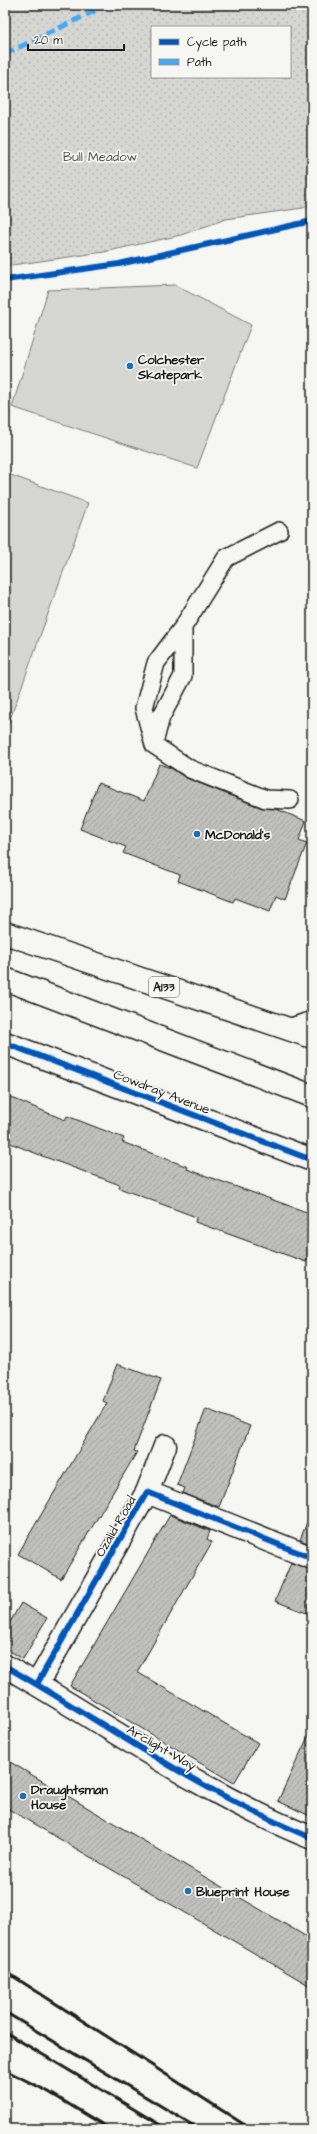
<svg xmlns="http://www.w3.org/2000/svg" width="317" height="2134" viewBox="0 0 317 2134" font-family="'Architects Daughter',sans-serif">
<defs>
<pattern id="park-dots" width="8" height="8" patternUnits="userSpaceOnUse"><rect width="8" height="8" fill="#d6d6d2"/><path d="M2 2h.1M6 6h.1" fill="none" stroke="#b7b7b4" stroke-width="1.8" stroke-linecap="round"/></pattern>
<pattern id="building-hatch" width="6" height="6" patternUnits="userSpaceOnUse"><rect width="6" height="6" fill="#c0c0bd"/><path d="M-1 1l2-2M0 6l6-6M5 7l2-2" fill="none" stroke="#a4a4a2"/></pattern>
</defs>
<rect width="100%" height="100%" fill="#f6f6f2"/>
<filter id="ink" filterUnits="userSpaceOnUse"><feTurbulence type="fractalNoise" baseFrequency=".025" numOctaves="2"/><feDisplacementMap in="SourceGraphic" scale="8" xChannelSelector="R" yChannelSelector="G"/><feConvolveMatrix kernelMatrix="1 2 1 2 8 2 1 2 1" color-interpolation-filters="sRGB"/></filter>
<g filter="url(#ink)">
<path fill="#d6d6d2" stroke="#797977" d="M 175,285 L 251,325 L 197,468 L 12,407 L 48,290 Z
M 5,473 L 88,503 L 5,733 Z"/>
<path fill="url(#park-dots)" stroke="#797977" fill-rule="evenodd" d="M 5,5 L 312,5 L 312,204 L 303,208 L 226,219 L 181,235 L 104,252 L 5,266 ZM 152,27 L 290,27 L 290,77 L 152,77 Z"/>
<path fill="url(#building-hatch)" stroke="#1c1c1c" d="M 159,764 L 171,768 L 186,778 L 262,808 L 276,809 L 306,821 L 299,840 L 307,843 L 285,899 L 276,895 L 270,911 L 235,898 L 233,902 L 178,881 L 180,875 L 123,853 L 126,847 L 80,829 L 98,783 L 144,801 Z
M 5,1095 L 65,1120 L 67,1116 L 124,1138 L 122,1142 L 188,1167 L 187,1169 L 312,1214 L 312,1246 L 306,1262 L 195,1222 L 196,1217 L 119,1188 L 120,1185 L 45,1157 L 5,1141 Z
M 117,1364 L 161,1380 L 134,1451 L 137,1452 L 61,1579 L 18,1554 L 107,1403 L 103,1401 Z
M 206,1409 L 250,1426 L 219,1507 L 183,1493 L 185,1488 L 177,1485 Z
M 311,1512 L 312,1513 L 312,1545 L 300,1540 Z
M 170,1515 L 210,1531 L 207,1539 L 212,1542 L 137,1672 L 258,1743 L 234,1783 L 70,1686 Z
M 291,1563 L 312,1570 L 312,1615 L 275,1601 Z
M 21,1603 L 47,1618 L 23,1659 L 5,1648 L 5,1631 Z
M 312,1728 L 312,1817 L 278,1801 Z
M 5,1759 L 312,1940 L 312,1987 L 5,1807 Z"/>
<g fill="none" stroke-linecap="round" stroke-linejoin="round">
<g stroke="#1c1c1c" stroke-width="20">
<path id="service" d="M 279,531 L 226,558 L 183,627 L 156,663 L 144,708 L 154,745 L 190,769 L 266,799 L 290,800
M 154,743 L 161,717 L 183,676 L 183,627
M 288,1028 L 312,1020"/>
</g>
<g stroke="#1c1c1c" stroke-width="25">
<path id="minor" d="M 5,1043 L 312,1160
M 147,1492 L 165,1446
M 5,1666 C 107,1724 203,1794 312,1838
M 37,1684 L 147,1492 L 312,1558"/>
</g>
<g stroke="#1c1c1c" stroke-width="25">
<path id="primary" d="M 5,933 L 312,1037
M 5,979 L 312,1096"/>
</g>
<use href="#service" stroke="#f6f6f2" stroke-width="17"/>
<use href="#minor" stroke="#f6f6f2" stroke-width="22"/>
<use href="#primary" stroke="#f6f6f2" stroke-width="22"/>
<path stroke="#1c1c1c" stroke-width="3" d="M 5,1971 L 251,2129
M 5,2012 L 199,2129
M 5,2032 L 167,2129
M 5,2070 L 47,2091 L 110,2129"/>
<path stroke="#3fa9f5" stroke-width="5" stroke-dasharray="10 5" stroke-linecap="butt" d="M 5,54 L 107,5"/>
<g stroke="#f6f6f2" stroke-width="8">
<path id="cycleway" d="M 5,280 L 119,264 L 312,221
M 5,1043 L 312,1160
M 5,1666 C 107,1724 203,1794 312,1838
M 37,1684 L 147,1492 L 312,1558"/>
</g>
<use href="#cycleway" stroke="#0057b8" stroke-width="6"/>
</g>
</g>
<g fill="#1f6fb2" stroke="#f6f6f2" stroke-width="1.5">
<circle cx="130" cy="366" r="4"/>
<circle cx="197" cy="834" r="4"/>
<circle cx="23" cy="1796" r="4"/>
<circle cx="188" cy="1891" r="4"/>
</g>
<g text-anchor="middle" stroke-width="3.5" stroke-linejoin="round" paint-order="stroke">
<rect fill="#f6f6f2" stroke="#5d5d5c" stroke-width="1" x="149" y="977" width="30" height="20" rx="3"/>
<g font-size="12" font-weight="bold" fill="#1c1c1c">
<text x="164" y="991">A133</text>
</g>
<g font-size="13" fill="#545453" stroke="#f6f6f2">
<text x="100" y="161">Bull Meadow</text>
</g>
<g font-size="13" font-weight="bold" fill="#1c1c1c" stroke="#f6f6f2" text-anchor="start">
<text x="138" y="364">Colchester<tspan x="138" dy="15">Skatepark</tspan></text>
<text x="205" y="839">McDonald's</text>
<text x="31" y="1794">Draughtsman<tspan x="31" dy="15">House</tspan></text>
<text x="196" y="1896">Blueprint House</text>
</g>
<g font-size="13" fill="#1c1c1c" stroke="#f6f6f2">
<text transform="translate(162 1091) rotate(21)" y="5">Cowdray Avenue</text>
<text transform="translate(115 1526) rotate(-60)" y="5">Ozalid Road</text>
<text transform="translate(162 1747) rotate(30)" y="5">Arclight Way</text>
</g>
</g>
<rect width="317" height="2134" fill="none" stroke="#f6f6f2" stroke-width="20"/>
<rect x="10" y="10" width="297" height="2114" fill="none" stroke="#1c1c1c" stroke-width="1.5" filter="url(#ink)"/>
<rect x="151" y="26" width="140" height="52" fill="#f6f6f2" stroke="#9f9f9c"/>
<rect x="159" y="39" width="20" height="6" fill="#0057b8" stroke="#9f9f9c"/>
<text x="187" y="46" font-size="12" fill="#1c1c1c">Cycle path</text>
<rect x="159" y="59" width="20" height="6" fill="#3fa9f5" stroke="#9f9f9c"/>
<text x="187" y="66" font-size="12" fill="#1c1c1c">Path</text>
<path d="M28 44v6h96v-6" fill="none" stroke="#1c1c1c" stroke-width="2"/>
<text x="34" y="44" font-size="12" fill="#1c1c1c" stroke="#f6f6f2" stroke-width="3" paint-order="stroke">20 m</text>
</svg>
